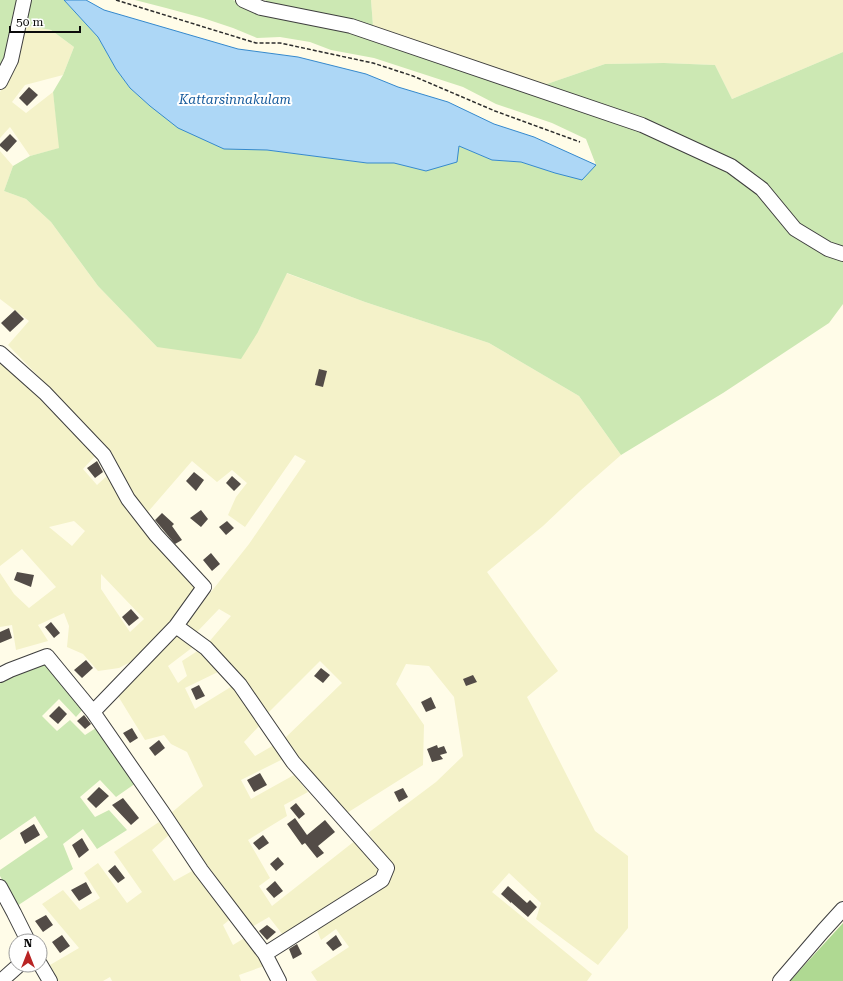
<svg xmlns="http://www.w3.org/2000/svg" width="843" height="981" viewBox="0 0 843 981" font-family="'Roboto Serif',serif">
<rect width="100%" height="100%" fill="#fffce8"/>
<path fill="#f4f2c9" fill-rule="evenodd" d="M 371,0 L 843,0 L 843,52 L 732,99 L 715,65 L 664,63 L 605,64 L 544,85 L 373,26 Z
M 24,25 L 51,30 L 74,47 L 63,75 L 25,85 L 12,102 L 26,113 L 53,92 L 60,148 L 30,156 L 10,127 L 0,138 L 0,92 L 15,61 Z
M 0,151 L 13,166 L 4,191 L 26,199 L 51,222 L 98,286 L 157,347 L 258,332 L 286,273 L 365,302 L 489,343 L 579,396 L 621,455 L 580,491 L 543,526 L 487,572 L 558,671 L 527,697 L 595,831 L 628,856 L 628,928 L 598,965 L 536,919 L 541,903 L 509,873 L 492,892 L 592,974 L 587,981 L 317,981 L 311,972 L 349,947 L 336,929 L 321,940 L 316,928 L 393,869 L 368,833 L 436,782 L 463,756 L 454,697 L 429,666 L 406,664 L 396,684 L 424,725 L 423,765 L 347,813 L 317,781 L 284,739 L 342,683 L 320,661 L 267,714 L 208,643 L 231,616 L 219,609 L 195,634 L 184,626 L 249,544 L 306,461 L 295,455 L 245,527 L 228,515 L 236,497 L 247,483 L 232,470 L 217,482 L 192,461 L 147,513 L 133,496 L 111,451 L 8,345 L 29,321 L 0,299 Z
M 0,360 L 41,397 L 97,454 L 83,469 L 97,485 L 109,474 L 198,587 L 159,638 L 138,658 L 119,668 L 98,671 L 83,654 L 67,647 L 69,626 L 64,613 L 38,625 L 48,641 L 16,650 L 12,625 L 0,627 L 0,573 L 14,594 L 29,608 L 56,587 L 22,549 L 0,566 ZM 74,521 L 85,531 L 72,546 L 49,527 ZM 101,574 L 144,619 L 130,632 L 101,589 Z
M 177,633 L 193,647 L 168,666 L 178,683 L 187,676 L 182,661 L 199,650 L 220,671 L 185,688 L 195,709 L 234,685 L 260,725 L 244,742 L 255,756 L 274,745 L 283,759 L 241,780 L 251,799 L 294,775 L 308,792 L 284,805 L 287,816 L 248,840 L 270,878 L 259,886 L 272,906 L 356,840 L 381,867 L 375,877 L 283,935 L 269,917 L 252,927 L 170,814 L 203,786 L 187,752 L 171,744 L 164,735 L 145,740 L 118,696 Z
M 159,822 L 169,835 L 152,850 L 174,881 L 194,870 L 233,917 L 223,925 L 233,945 L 246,937 L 264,966 L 239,975 L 241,981 L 112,981 L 110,977 L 103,981 L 58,981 L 50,965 L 79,948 L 42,904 L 63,890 L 80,910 L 100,898 L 84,873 L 98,863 L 127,903 L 142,892 L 114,852 Z"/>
<path fill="#cce8b3" d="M 0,0 L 19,0 L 6,57 L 0,70 Z
M 28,0 L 64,0 L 98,37 L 116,69 L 130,88 L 150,106 L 267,150 L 367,163 L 394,163 L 426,171 L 459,146 L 492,160 L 521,162 L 555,173 L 596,165 L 586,139 L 552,123 L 496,104 L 463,87 L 374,58 L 331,50 L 310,42 L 280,37 L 257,38 L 233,28 L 203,18 L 166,8 L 135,0 L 233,0 L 260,11 L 350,29 L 641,129 L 729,171 L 760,192 L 827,252 L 843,261 L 843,304 L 829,323 L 723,393 L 621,455 L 579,396 L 489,343 L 365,302 L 287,273 L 258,332 L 241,359 L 157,347 L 98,286 L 51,222 L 26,199 L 4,191 L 13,166 L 30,156 L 59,148 L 53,92 L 63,75 L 74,47 L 51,30 L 24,25 Z
M 266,0 L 371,0 L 373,26 L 265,5 Z
M 843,52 L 843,247 L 831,242 L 800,225 L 765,187 L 544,85 L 605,64 L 664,63 L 715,65 L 732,99 Z
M 46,661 L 84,708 L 76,717 L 59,699 L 42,716 L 57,731 L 70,720 L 85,735 L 96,728 L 136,783 L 116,797 L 100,780 L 80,797 L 95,817 L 109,810 L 127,830 L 97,849 L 83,829 L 63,844 L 73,869 L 17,906 L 0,876 L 0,870 L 48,837 L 35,816 L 0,840 L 0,682 L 14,675 Z"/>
<path fill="#afd992" d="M 843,923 L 843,981 L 790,981 Z"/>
<path fill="#add7f6" stroke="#3589cd" d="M 64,0 L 86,0 L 104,10 L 238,49 L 298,57 L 366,74 L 398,87 L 448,102 L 494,124 L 534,137 L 596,165 L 582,180 L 555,173 L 521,162 L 492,160 L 459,146 L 457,162 L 426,171 L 394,163 L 367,163 L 267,150 L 224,149 L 178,128 L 150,106 L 130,88 L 116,69 L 98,37 Z"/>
<path fill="#534c47" d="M 29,87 L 38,95 L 27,106 L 19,98 Z
M 10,134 L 17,141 L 7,152 L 0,146 L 0,144 Z
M 15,310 L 24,319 L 10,332 L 1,323 Z
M 319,369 L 327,371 L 323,387 L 315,385 Z
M 97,461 L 103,472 L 95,478 L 87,468 Z
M 194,472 L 204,480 L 196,491 L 186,481 Z
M 232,476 L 241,484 L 234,491 L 226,483 Z
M 201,510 L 208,519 L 201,527 L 190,518 Z
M 162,513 L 174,524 L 172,526 L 182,540 L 175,544 L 155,520 Z
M 227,521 L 234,528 L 226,535 L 219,527 Z
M 211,553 L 220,564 L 212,571 L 203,560 Z
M 17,572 L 34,575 L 31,587 L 14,580 Z
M 131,609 L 139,618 L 129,626 L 122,617 Z
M 51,622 L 60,633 L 54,638 L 45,627 Z
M 9,628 L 12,638 L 0,643 L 0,632 Z
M 86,660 L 93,668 L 82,678 L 74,670 Z
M 321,668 L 330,675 L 323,683 L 314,676 Z
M 473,675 L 477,682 L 466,686 L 463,679 Z
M 199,685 L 205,696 L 196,700 L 191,689 Z
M 431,697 L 436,708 L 426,712 L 421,702 Z
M 59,706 L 67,714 L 58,724 L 49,716 Z
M 84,715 L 91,724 L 85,729 L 77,721 Z
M 132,728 L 138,738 L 130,743 L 123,733 Z
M 159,740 L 165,748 L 155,756 L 149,748 Z
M 437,745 L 438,748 L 444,746 L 447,753 L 440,755 L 443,759 L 432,762 L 427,749 Z
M 260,773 L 267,785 L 254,792 L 247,780 Z
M 99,787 L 109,796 L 96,808 L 87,799 Z
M 403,788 L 408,797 L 399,802 L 394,792 Z
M 123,798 L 139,818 L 131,825 L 112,805 Z
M 296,803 L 305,814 L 299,819 L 290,808 Z
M 295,818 L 307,835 L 325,820 L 335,832 L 318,846 L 324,853 L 317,858 L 305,843 L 302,845 L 287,824 Z
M 34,824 L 40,835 L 25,844 L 20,833 Z
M 263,835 L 269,843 L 259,850 L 253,843 Z
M 82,838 L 89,850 L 79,858 L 72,845 Z
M 278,857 L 284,864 L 276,871 L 270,864 Z
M 115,865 L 125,878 L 118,883 L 108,871 Z
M 275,881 L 283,891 L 274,898 L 266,889 Z
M 86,882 L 92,893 L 79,901 L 71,890 Z
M 508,886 L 527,903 L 530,900 L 537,907 L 528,917 L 511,902 L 511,903 L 501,894 Z
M 46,915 L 53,925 L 43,932 L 35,921 Z
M 267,925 L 276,932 L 267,940 L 259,931 Z
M 62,935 L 70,946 L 60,953 L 52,942 Z
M 336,935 L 342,945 L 333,951 L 326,943 Z
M 297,944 L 302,954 L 293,959 L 289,949 Z"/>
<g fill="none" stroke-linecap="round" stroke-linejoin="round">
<g stroke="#3e3e3e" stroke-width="16">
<path id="minor" d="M 243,0 L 261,8 L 351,26 L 642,125 L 731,166 L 762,189 L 795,229 L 828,249 L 843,254
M 0,82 L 11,60 L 24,0
M 0,353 L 45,393 L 104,455 L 128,499 L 156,535 L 204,587 L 176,626 L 93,712
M 176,626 L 206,648 L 240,685 L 293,762 L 387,868 L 382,880 L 265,954
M 0,675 L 10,670 L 47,656 L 93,712 L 163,813 L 201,870 L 265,954 L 279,981
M 0,887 L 14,913 L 28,941
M 40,964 L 50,981
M 1,981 L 19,965
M 780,981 L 823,931 L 843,909"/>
</g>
<path stroke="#2d2d2d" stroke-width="1.5" stroke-dasharray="4 2" stroke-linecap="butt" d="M 116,0 L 256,43 L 280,43 L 373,63 L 413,76 L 495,111 L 580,142"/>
<use href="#minor" stroke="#fff" stroke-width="14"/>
</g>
<g text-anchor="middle" stroke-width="4" stroke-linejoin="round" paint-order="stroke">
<g font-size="13" font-style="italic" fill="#155a9b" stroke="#fff">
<text x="235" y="104">Kattarsinnakulam</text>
</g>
</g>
<g transform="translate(28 953)"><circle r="19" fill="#ffffff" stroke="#9d9d9d"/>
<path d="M0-3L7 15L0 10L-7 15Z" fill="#b92424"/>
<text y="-6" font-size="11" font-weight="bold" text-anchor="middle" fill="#0b0b0b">N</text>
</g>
<path d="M10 26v6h70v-6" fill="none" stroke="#0b0b0b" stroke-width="2"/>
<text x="16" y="26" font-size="12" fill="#0b0b0b" stroke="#ffffff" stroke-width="3" paint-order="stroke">50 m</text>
</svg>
